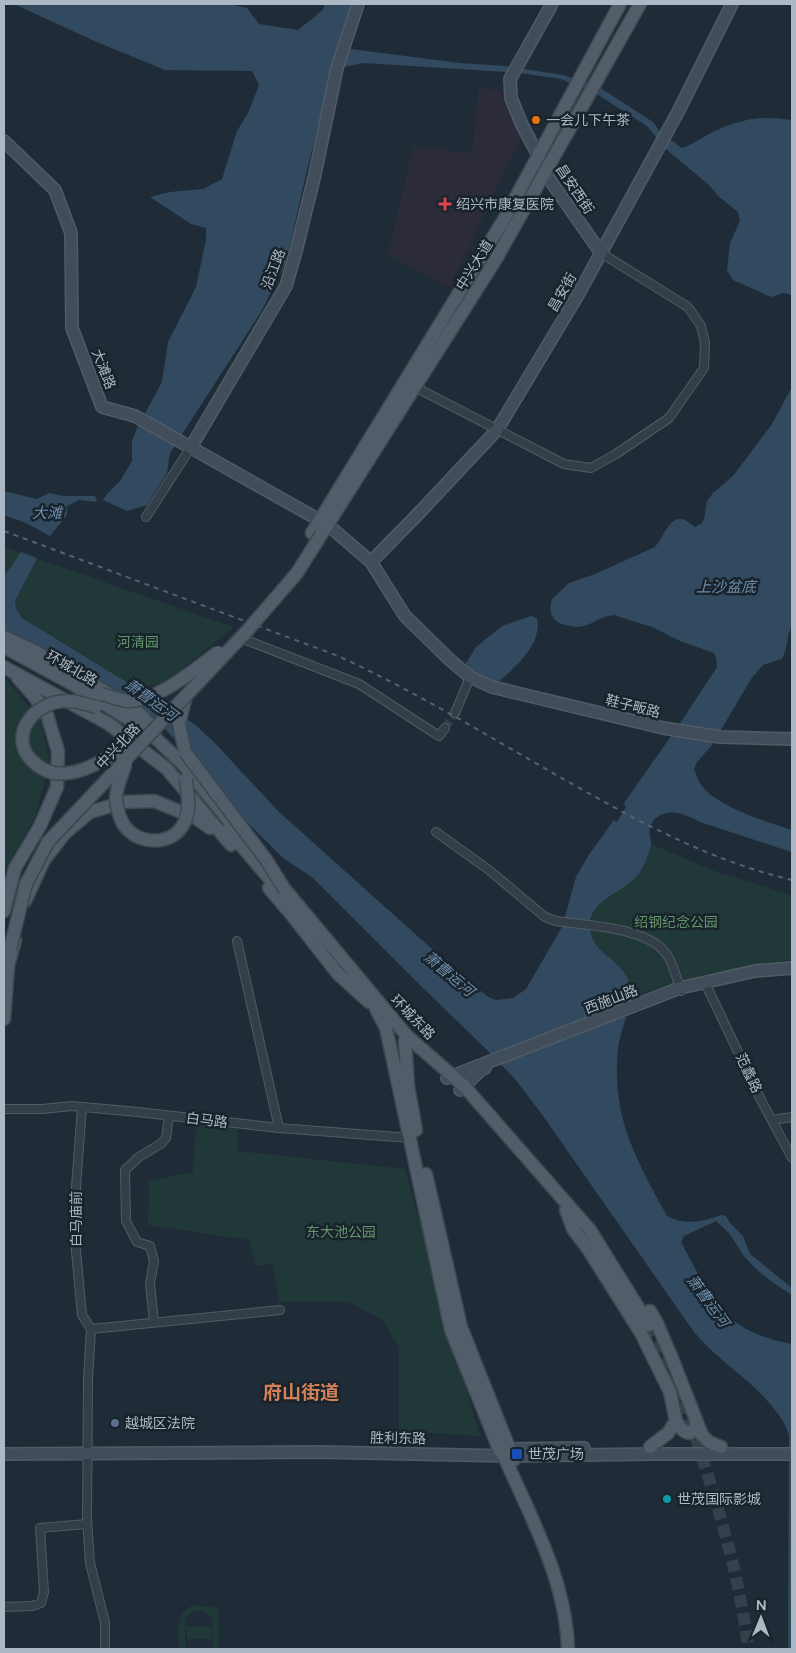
<svg xmlns="http://www.w3.org/2000/svg" width="796" height="1653" viewBox="0 0 796 1653" font-family="Figtree,'Noto Sans SC',sans-serif">
<rect width="100%" height="100%" fill="#1f2c37"/>
<path fill="#2b2b39" d="M 479,86 L 502,92 L 521,138 L 450,287 L 388,255 L 413,146 L 472,153 Z"/>
<path fill="#213838" d="M 4,547 L 233,627 L 165,683 L 129,690 L 4,616 Z
M 4,677 L 40,720 L 50,764 L 35,817 L 4,872 Z
M 651,844 L 717,872 L 792,895 L 792,960 C 737,966 683,979 630,998 L 630,989 L 594,941 C 584,918 596,905 614,892 C 620,888 629,885 634,879 C 643,870 647,856 651,844 Z
M 196,1124 L 238,1129 L 238,1151 L 405,1169 L 480,1436 L 399,1431 L 399,1347 L 381,1319 L 348,1302 L 279,1302 L 273,1264 L 256,1266 L 249,1240 L 148,1225 L 149,1181 L 193,1172 Z
M 194,1605 L 219,1608 L 219,1649 L 213,1649 L 212,1620 C 205,1608 192,1608 185,1619 L 185,1649 L 179,1649 C 179,1632 174,1612 194,1605 Z
M 211,1626 L 211,1639 L 187,1639 L 186,1627 Z"/>
<path fill="#324a5f" d="M 14,4 L 229,4 L 247,8 L 259,24 L 298,30 L 323,10 L 325,4 L 351,4 L 340,37 L 304,183 L 286,262 L 261,312 L 170,453 L 167,473 L 147,505 L 127,511 L 103,500 L 107,494 L 120,481 L 132,461 L 132,441 L 137,428 L 162,382 L 168,342 L 196,287 L 206,240 L 206,228 L 191,224 L 150,197 L 170,192 L 203,189 L 222,179 L 237,131 L 248,113 L 259,85 L 252,71 L 165,70 L 92,40 Z
M 351,49 L 460,63 L 505,66 L 563,75 L 599,87 L 653,122 L 660,132 L 682,148 C 692,145 700,139 709,134 C 739,119 760,115 792,120 L 792,295 L 784,293 L 771,297 L 733,280 L 727,271 L 730,243 L 740,221 L 738,212 L 718,196 L 709,185 L 667,150 L 647,126 L 595,93 L 561,79 L 520,73 L 364,63 L 344,67 L 343,66 L 348,50 Z
M 792,387 L 792,625 C 786,636 788,649 782,659 L 763,665 L 751,679 L 712,745 L 697,762 L 694,769 C 696,774 699,782 702,786 C 718,807 767,822 792,830 L 792,852 C 763,843 735,833 706,824 C 696,821 687,814 677,813 C 669,811 658,814 653,821 C 646,833 652,839 651,846 C 648,857 642,873 633,880 C 618,894 588,902 590,928 C 592,957 628,959 630,989 C 632,1009 620,1029 618,1049 C 611,1116 636,1159 667,1216 C 686,1226 703,1221 722,1215 L 726,1216 L 730,1223 L 743,1236 L 750,1254 L 792,1288 L 792,1295 L 772,1282 L 755,1268 L 743,1255 L 730,1234 L 716,1221 L 684,1236 L 681,1242 C 712,1299 722,1331 792,1344 L 792,1649 L 788,1649 L 789,1436 C 786,1423 779,1415 771,1405 C 749,1378 717,1360 694,1332 L 541,1113 L 515,1079 L 487,1050 L 423,988 L 313,878 L 282,857 L 237,812 L 197,763 L 166,730 L 151,717 L 4,632 L 4,577 L 21,552 L 37,558 L 15,601 L 16,609 L 22,618 L 193,723 L 213,741 L 279,812 L 470,983 L 490,998 L 497,1000 L 513,998 L 526,989 L 562,927 L 576,877 L 588,856 L 614,820 L 617,822 L 626,807 L 624,803 L 681,722 L 717,667 L 716,658 L 714,653 L 680,641 L 652,627 L 614,615 C 602,616 594,623 584,626 C 579,627 576,627 571,626 C 555,624 547,617 552,599 L 569,583 L 595,574 L 655,547 C 663,539 670,513 685,520 C 689,522 691,525 695,527 L 701,524 L 704,519 L 707,501 L 713,493 L 733,476 L 772,424 Z
M 4,491 L 36,499 L 50,493 L 63,496 L 95,496 L 97,502 L 79,500 L 67,506 L 67,515 L 50,536 L 26,523 L 4,515 Z
M 531,616 L 537,618 C 543,645 513,670 494,685 L 465,665 L 476,647 L 502,626 Z"/>
<g fill="none" stroke-linecap="round" stroke-linejoin="round">
<path stroke="#34414c" stroke-width="8" stroke-dasharray="8 4" stroke-linecap="butt" d="M 445,728 L 455,713"/>
<path stroke="#34414c" stroke-width="12" stroke-dasharray="12 6" stroke-linecap="butt" d="M 649,1325 L 670,1368
M 673,1386 L 688,1434
M 691,1422 C 714,1495 740,1572 748,1649"/>
<g stroke="#505b65" stroke-width="10">
<path id="street" d="M 415,387 L 564,464 L 591,468 L 616,454 L 669,418 L 704,368 L 705,343 L 701,326 L 688,307 L 601,253
M 146,517 L 191,447
M 241,638 L 359,684 L 439,736 L 445,728
M 455,713 L 470,677
M 436,832 L 489,870 L 545,917 L 556,921 C 588,926 649,927 667,955 C 674,965 677,980 681,991
M 237,941 L 279,1128
M 707,987 L 761,1100 L 792,1158
M 82,1107 L 76,1187 L 76,1251 L 82,1315 L 91,1329
M 4,1109 L 42,1109 L 72,1106 L 138,1112 L 279,1128 L 410,1138
M 772,1120 L 792,1117
M 154,1322 L 150,1284 L 154,1261 L 150,1246 L 137,1242 L 126,1221 L 125,1170 L 139,1157 L 162,1143 L 166,1138 L 169,1116
M 4,1607 L 32,1606 L 41,1603 L 44,1592 L 40,1528 L 87,1524
M 105,1649 L 105,1623 L 90,1563 L 87,1519 L 88,1379 L 91,1329 L 280,1310"/>
</g>
<g stroke="#505b65" stroke-width="14">
<path id="secondary" d="M 552,4 L 510,79 L 511,98 L 522,125 L 538,155 L 545,173 L 601,253
M 4,141 L 55,190 L 71,233 L 72,328 L 102,407 L 135,416 L 328,525 L 371,562 L 405,616 L 450,660 L 470,677 L 492,687 L 663,728 L 720,737 L 792,739
M 191,447 L 286,286 L 296,251 L 315,174 L 337,68 L 358,4
M 371,562 L 419,513 L 497,430 L 578,295 L 678,112 L 732,4
M 447,1078 L 680,988 L 755,971 L 792,968
M 460,1090 L 481,1070 L 485,1068
M 500,1449 L 584,1448
M 4,1454 L 319,1452 L 512,1456 L 650,1454 L 792,1454"/>
</g>
<g stroke="#3c4751" stroke-width="15">
<path id="primary" d="M 312,533 L 503,221 L 620,4
M 321,535 L 496,259 L 640,4
M 4,637 L 36,652 L 135,709 L 155,730
M 4,647 L 74,685 L 149,732 L 183,764 L 239,833
M 4,667 L 109,724 L 167,769 L 231,845
M 185,752 L 179,724 L 186,696
M 228,830 L 280,891
M 278,881 L 407,1036 L 464,1086 L 590,1230 L 649,1325
M 269,888 L 291,914 L 338,974 L 369,1002
M 25,901 L 44,860 L 65,833 L 90,812 L 124,802 L 154,801 L 196,818 L 210,828
M 4,911 L 15,868 L 40,826 L 57,787 L 58,751 L 47,715 L 34,696 L 18,678
M 9,962 L 15,940
M 376,1009 L 386,1028 L 451,1330 L 499,1449 L 504,1456 C 531,1518 566,1580 568,1649
M 4,1019 L 9,955
M 407,1036 L 405,1041 L 408,1086 L 416,1130
M 426,1174 L 461,1327 L 514,1460
M 566,1210 L 573,1229 L 588,1249 L 641,1333 L 670,1392 L 676,1421 L 668,1433 L 650,1447
M 650,1311 L 657,1323 L 671,1356 L 702,1435 L 709,1442 L 721,1447
M 676,1421 C 680,1427 682,1432 690,1433 L 696,1428 L 696,1421"/>
</g>
<use href="#street" stroke="#333e48" stroke-width="8"/>
<use href="#secondary" stroke="#414d5b" stroke-width="11"/>
<use href="#primary" stroke="#515d68" stroke-width="12"/>
<path stroke="#55626f" stroke-width="2" stroke-dasharray="5 5" stroke-linecap="butt" d="M 4,531 L 338,656 C 419,693 496,741 574,785 C 645,825 712,861 792,880"/>
<g stroke="#3c4751" stroke-width="15" stroke-linecap="butt">
<path id="primary-bridge" d="M 101,694 C 109,696 119,700 127,701 C 157,702 195,669 218,652
M 96,707 C 87,705 76,700 67,701 C 32,701 4,740 37,765 C 42,769 48,772 54,773 C 80,777 106,758 128,747
M 185,752 L 267,861 L 285,890
M 126,764 C 122,774 117,785 116,797 C 116,806 120,822 127,829 C 143,846 175,845 185,821 C 191,808 187,793 186,779
M 10,949 L 26,884 L 48,842 L 247,631 L 297,573 L 321,535"/>
</g>
<use href="#primary-bridge" stroke="#515d68" stroke-width="12"/>
</g>
<circle fill="#e8710a" stroke="#18232c" stroke-width="2" cx="536" cy="120" r="5"/>
<path fill="#e0444e" stroke="#18232c" stroke-width="2" d="M442.5 196.5h5v5h5v5h-5v5h-5v-5h-5v-5h5z"/>
<circle fill="#5c6f8a" stroke="#18232c" stroke-width="2" cx="115" cy="1423" r="5"/>
<rect fill="#1a4fb4" stroke="#18232c" stroke-width="2" x="511" y="1448" width="12" height="12" rx="2.5"/>
<circle fill="#0f9aa8" stroke="#18232c" stroke-width="2" cx="667" cy="1499" r="5"/>
<g text-anchor="middle" stroke-width="5" stroke-linejoin="round" paint-order="stroke">
<g font-size="14" fill="#adb8c4" stroke="#18232c" text-anchor="start">
<text x="546" y="125">一会儿下午茶</text>
<text x="456" y="209">绍兴市康复医院</text>
<text x="125" y="1428">越城区法院</text>
<text x="528" y="1459">世茂广场</text>
<text x="677" y="1504">世茂国际影城</text>
</g>
<g font-size="14" fill="#adb8c4" stroke="#18232c">
<text transform="translate(575 189) rotate(56)" y="5">昌安西街</text>
<text transform="translate(474 265) rotate(-58)" y="5">中兴大道</text>
<text transform="translate(273 269) rotate(-69)" y="5">沿江路</text>
<text transform="translate(562 292) rotate(-60)" y="5">昌安街</text>
<text transform="translate(104 369) rotate(69)" y="5">大滩路</text>
<text transform="translate(72 668) rotate(30)" y="5">环城北路</text>
<text transform="translate(633 706) rotate(14)" y="5">鞋子畈路</text>
<text transform="translate(118 746) rotate(-47)" y="5">中兴北路</text>
<text transform="translate(611 999) rotate(-21)" y="5">西施山路</text>
<text transform="translate(413 1017) rotate(46)" y="5">环城东路</text>
<text transform="translate(749 1073) rotate(65)" y="5">范蠡路</text>
<text transform="translate(207 1120) rotate(7)" y="5">白马路</text>
<text transform="translate(76 1219) rotate(-90)" y="5">白马庙前</text>
<text transform="translate(398 1438) rotate(1)" y="5">胜利东路</text>
</g>
<g font-size="14" fill="#64956a" stroke="#18232c">
<text x="138" y="647">河清园</text>
<text x="676" y="927">绍钢纪念公园</text>
<text x="341" y="1237">东大池公园</text>
</g>
<g font-size="15" font-style="italic" fill="#6d8daa" stroke="#18232c">
<text x="47" y="518">大滩</text>
<text x="726" y="592">上沙盆底</text>
<text transform="translate(151 700) rotate(36)" y="5">萧曹运河</text>
<text transform="translate(449 974) rotate(40)" y="5">萧曹运河</text>
<text transform="translate(708 1301) rotate(54)" y="5">萧曹运河</text>
</g>
<g font-size="19" font-weight="bold" fill="#d48158" stroke="#18232c">
<text x="301" y="1399">府山街道</text>
</g>
</g>
<rect width="796" height="1653" fill="none" stroke="#adb8c4" stroke-width="10"/>
<g transform="translate(761 1618) rotate(1)" stroke="#18232c" stroke-width="4" paint-order="stroke">
<path d="M0-4L9 19L0 12L-9 19Z" fill="#adb8c4"/>
<text y="-8" font-size="14" font-weight="bold" text-anchor="middle" fill="#adb8c4">N</text>
</g>
</svg>
